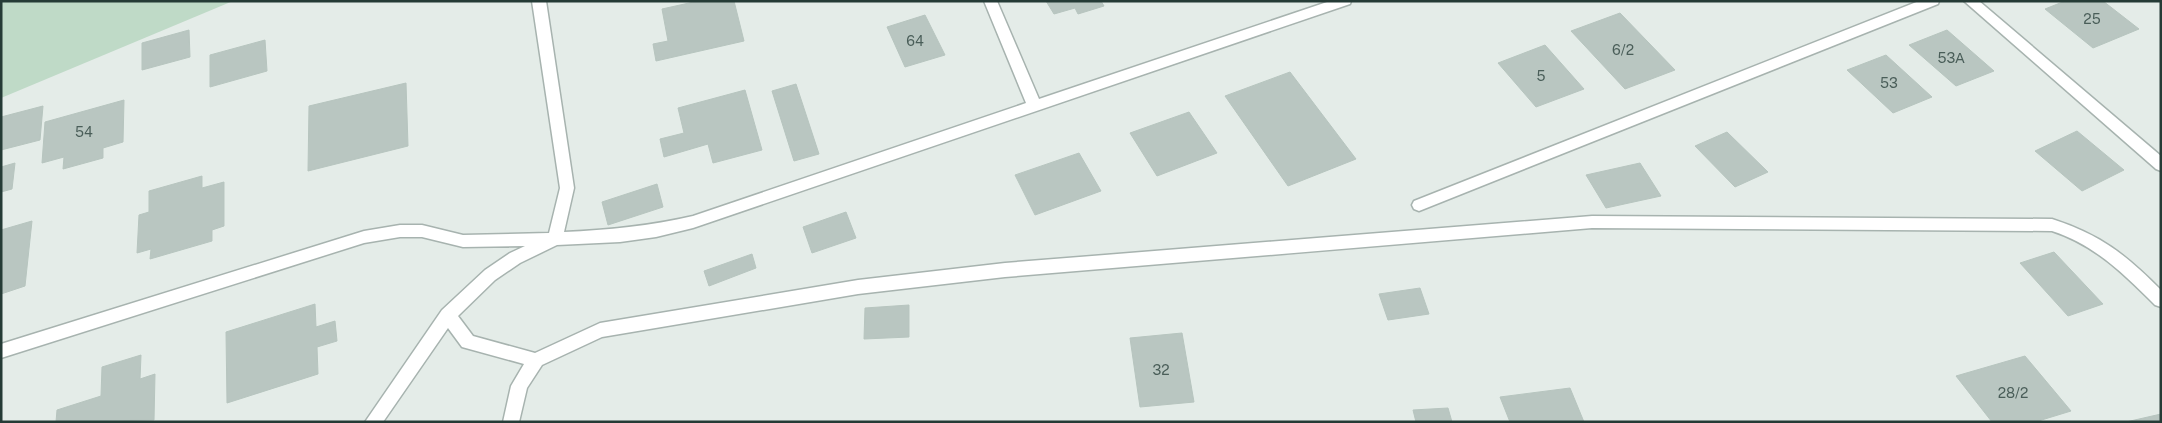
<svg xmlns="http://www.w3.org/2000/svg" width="2162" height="423" viewBox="0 0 2162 423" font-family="'Public Sans',sans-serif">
<rect width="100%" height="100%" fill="#e4ece8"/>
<path fill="#bfdac7" d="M 1,1 L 233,1 L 1,98 Z"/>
<path fill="#b9c6c1" stroke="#b7c5bf" d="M 698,1 L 734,1 L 744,41 L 656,61 L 653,44 L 668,41 L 662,9 Z
M 1046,1 L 1101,1 L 1104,6 L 1078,14 L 1075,8 L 1054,14 Z
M 2065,1 L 2103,1 L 2139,29 L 2093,48 L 2045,9 Z
M 1620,13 L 1675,70 L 1625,89 L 1571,31 Z
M 925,15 L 945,55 L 905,67 L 887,27 Z
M 189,30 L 190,57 L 142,70 L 142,43 Z
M 1947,30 L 1994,71 L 1956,86 L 1909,45 Z
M 265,40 L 267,71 L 210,87 L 210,55 Z
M 1545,45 L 1584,89 L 1536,107 L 1498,63 Z
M 1886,55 L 1932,97 L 1893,113 L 1847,70 Z
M 1290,72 L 1356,159 L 1288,186 L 1225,96 Z
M 406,83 L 408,146 L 308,171 L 309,106 Z
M 796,84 L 819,154 L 794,161 L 772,91 Z
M 745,90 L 762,150 L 713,163 L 708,144 L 664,157 L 660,139 L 684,133 L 678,108 Z
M 124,100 L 123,142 L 103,148 L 103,158 L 63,169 L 64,157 L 42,163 L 45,122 Z
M 43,106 L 40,140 L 1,150 L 1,117 Z
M 1189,112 L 1217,153 L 1157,176 L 1130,133 Z
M 2077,131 L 2124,170 L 2082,191 L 2035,151 Z
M 1727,132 L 1768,172 L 1735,187 L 1695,146 Z
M 1079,153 L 1101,191 L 1035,215 L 1015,175 Z
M 15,163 L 12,189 L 1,192 L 1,167 Z
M 1640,163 L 1661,196 L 1606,208 L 1586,175 Z
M 202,176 L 202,188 L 224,182 L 224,226 L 212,230 L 212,241 L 150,259 L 151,249 L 137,253 L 139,215 L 149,212 L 149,191 Z
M 657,184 L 663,207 L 608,225 L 602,202 Z
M 846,212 L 856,238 L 812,253 L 803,227 Z
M 32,221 L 25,286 L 1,294 L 1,230 Z
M 2054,252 L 2103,304 L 2068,316 L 2020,263 Z
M 752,254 L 756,268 L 709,286 L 704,271 Z
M 1420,288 L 1429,314 L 1388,320 L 1379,294 Z
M 315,304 L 316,327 L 335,321 L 337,341 L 317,347 L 318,374 L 227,403 L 226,332 Z
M 909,305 L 909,337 L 864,339 L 865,308 Z
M 1182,333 L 1194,402 L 1140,407 L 1130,338 Z
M 141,355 L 140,379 L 155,374 L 154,420 L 56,422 L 57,410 L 101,396 L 102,367 Z
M 2025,356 L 2071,411 L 2035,422 L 1992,422 L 1956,376 Z
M 1570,388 L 1584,422 L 1510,422 L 1500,397 Z
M 1448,408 L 1452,422 L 1416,422 L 1413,410 Z
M 2161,414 L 2161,422 L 2126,422 Z"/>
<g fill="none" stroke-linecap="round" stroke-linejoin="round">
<g stroke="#a7b3af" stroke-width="3">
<path id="minor" d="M 532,1 L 546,1 L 574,188 L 564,232 C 608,230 650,226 693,216 L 1026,103 L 984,1 L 997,1 L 1039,99 L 1330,1 L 1351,1 L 1350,4 L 693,228 L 656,237 L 620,242 L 557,245 L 520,263 L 495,280 L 458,316 L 473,336 L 535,353 L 600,323 L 858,280 L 1005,263 L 1592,216 L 2052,219 C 2101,235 2125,254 2161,290 L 2161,307 L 2155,305 C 2124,274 2095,245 2052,231 L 1592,228 L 1005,277 L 858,294 L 602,337 L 542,365 L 527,388 L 519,422 L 503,422 L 511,386 L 524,364 L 462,347 L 448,328 L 383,422 L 365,422 L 442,310 L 485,270 L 510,253 L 525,246 L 463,247 L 422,237 L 400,237 L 364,243 L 1,358 L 1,344 L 364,231 L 400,225 L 422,225 L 463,235 L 549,233 L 560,188 Z
M 1919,1 L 1939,1 L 1938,4 L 1424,209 L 1419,211 L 1414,209 L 1412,205 L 1414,201 Z
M 1964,1 L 1979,1 L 2161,156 L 2161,171 L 2156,169 Z"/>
</g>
<use href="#minor" fill="#fff" fill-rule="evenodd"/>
</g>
<g text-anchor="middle" stroke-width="4.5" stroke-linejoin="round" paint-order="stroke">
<g font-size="14" fill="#4a5e59">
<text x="2092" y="24">25</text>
<text x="915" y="46">64</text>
<text x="1623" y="55">6/2</text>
<text x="1951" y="63">53А</text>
<text x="1541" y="81">5</text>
<text x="1889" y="88">53</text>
<text x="84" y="137">54</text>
<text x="1161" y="375">32</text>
<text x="2013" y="398">28/2</text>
</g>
</g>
<rect width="2162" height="423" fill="none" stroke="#253b36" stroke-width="5"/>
</svg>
